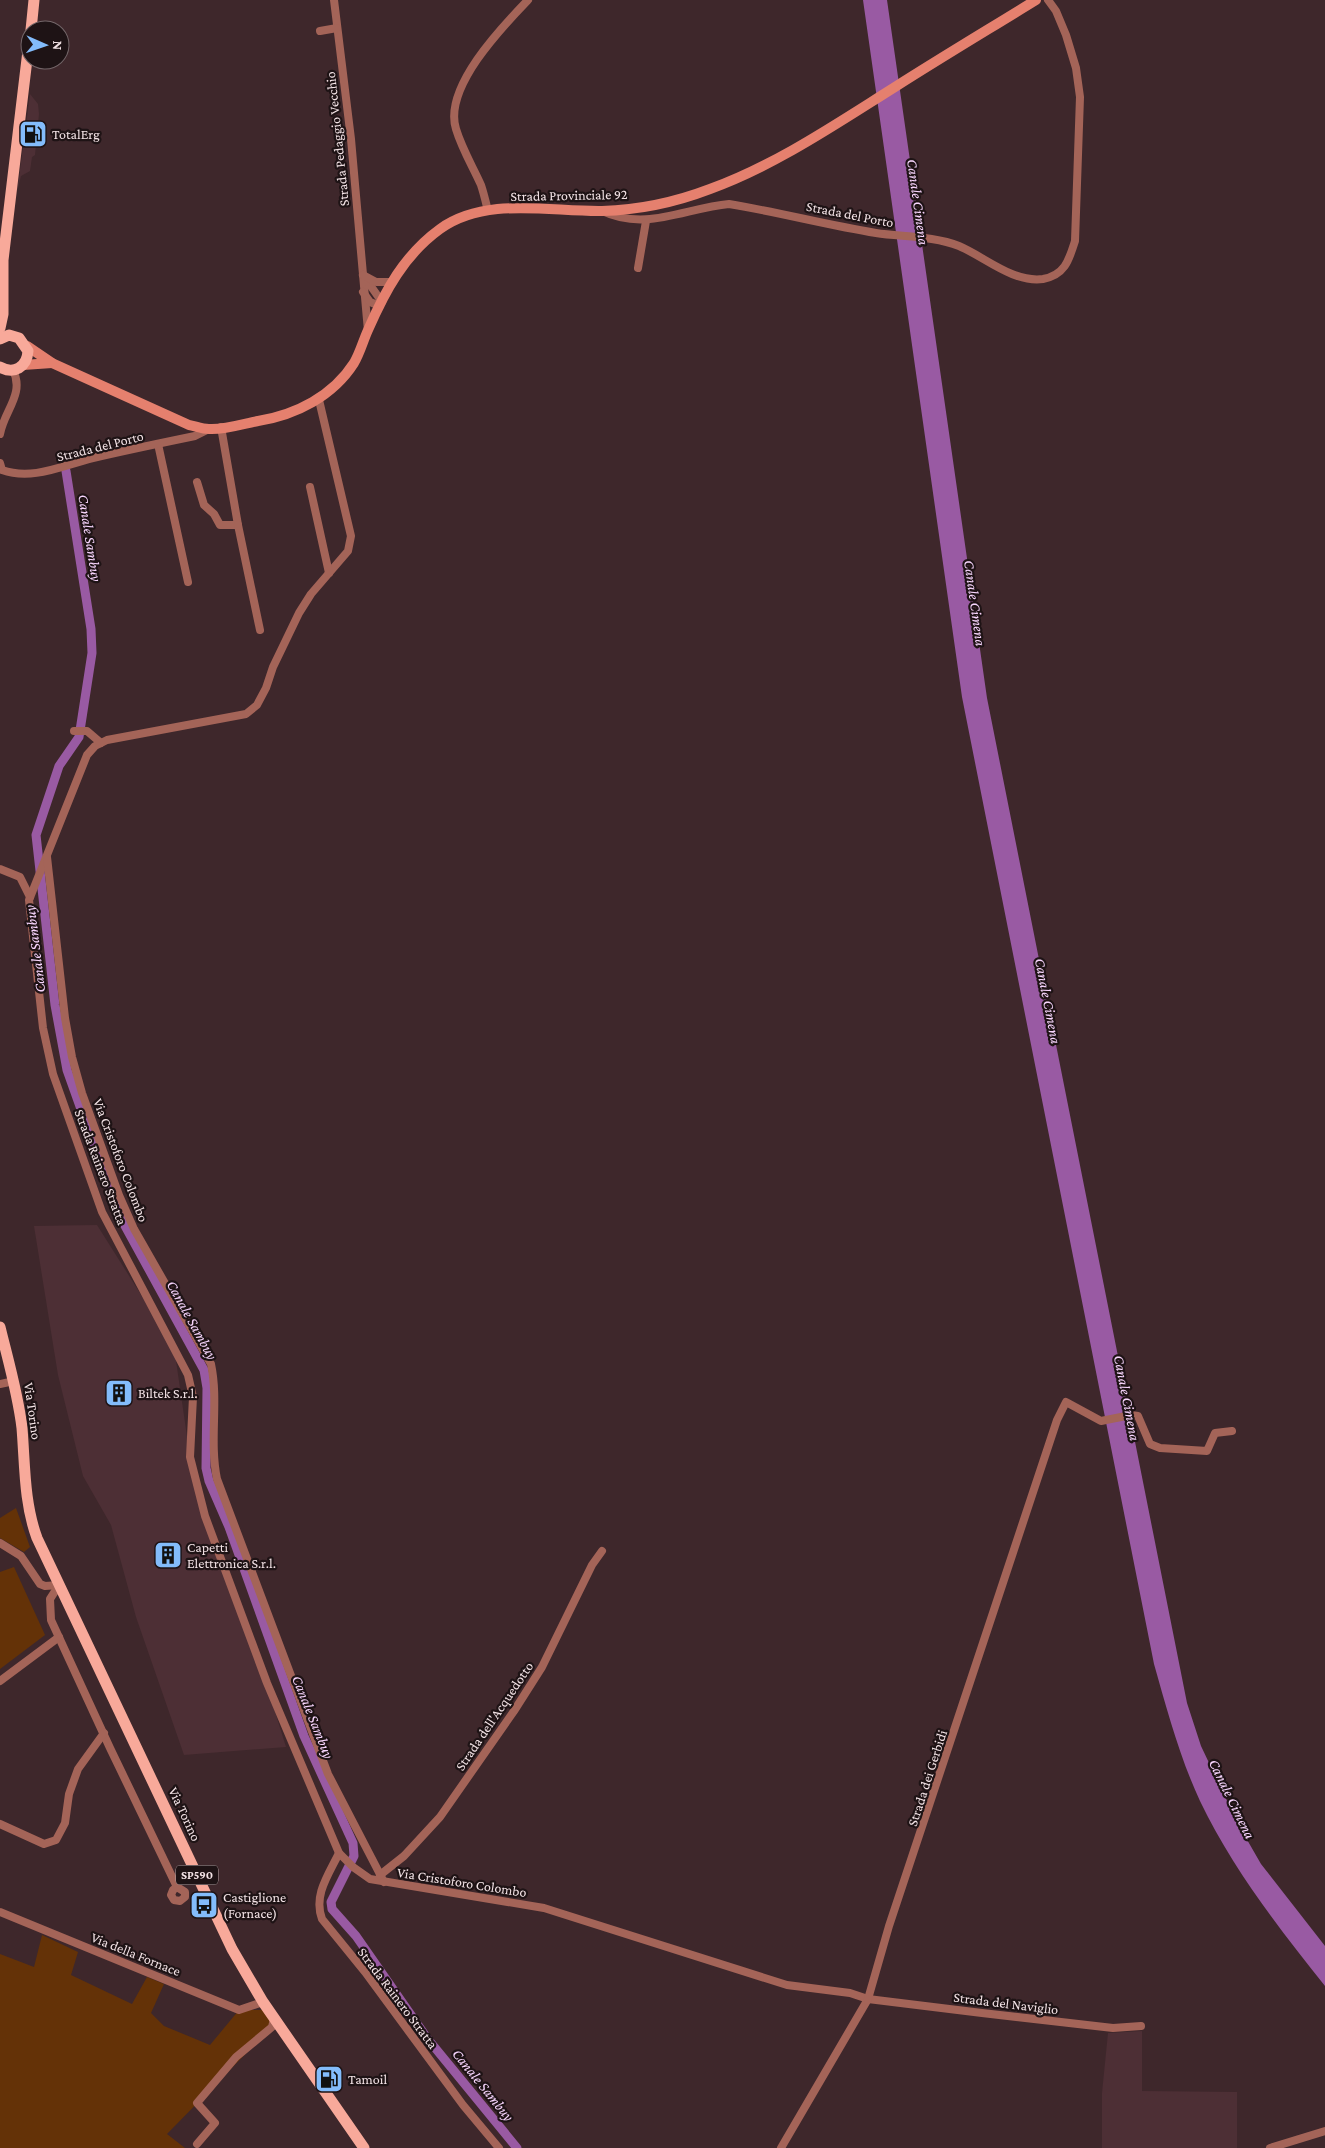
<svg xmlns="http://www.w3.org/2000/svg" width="1325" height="2148" font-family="'Crimson Pro',serif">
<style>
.built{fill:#4d2f35}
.green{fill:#643207}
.water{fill:#995aa3}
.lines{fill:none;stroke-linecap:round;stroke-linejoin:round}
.canal{stroke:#995aa3;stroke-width:9}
.street{stroke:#a46458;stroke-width:8}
.secondary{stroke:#e5806e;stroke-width:10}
.primary{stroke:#f8a99a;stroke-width:11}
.labels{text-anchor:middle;stroke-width:4.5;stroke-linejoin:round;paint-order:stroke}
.shield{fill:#1e1315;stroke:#b3a5a7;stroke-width:1}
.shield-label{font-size:12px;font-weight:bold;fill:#f3e3e6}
.poi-label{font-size:14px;fill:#f3e3e6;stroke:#1e1315;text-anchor:start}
.street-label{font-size:14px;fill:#f3e3e6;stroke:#1e1315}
.water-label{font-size:15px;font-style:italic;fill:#f8d6fe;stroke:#1e1315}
</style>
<rect width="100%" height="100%" fill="#3e272b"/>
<g class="built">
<path d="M30,94L38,104L39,114L35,155L32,157L30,171L21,176L17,192Z"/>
<path d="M97,1225L174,1347L190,1457L231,1586L263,1673L286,1747L184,1755L136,1617L111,1525L83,1476L58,1375L34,1226Z"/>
<path d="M1142,2031V2091L1237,2092V2148H1102V2093L1108,2033Z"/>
</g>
<g class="green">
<path d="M16,1508L30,1547L24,1552L0,1538V1518Z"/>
<path d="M14,1567L45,1635L0,1669V1572Z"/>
<path d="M42,1935L78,1952L71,1975L132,2004L147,1977L164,1984L151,2013L164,2026L210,2045L239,2010H269L272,2027L167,2134L185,2148H0V1954L34,1967Z"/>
</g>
<path class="water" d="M863,0H887L987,698L1187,1703L1201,1746L1238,1824L1261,1864L1325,1946V1986C1279,1928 1232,1868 1200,1801C1180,1758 1167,1710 1154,1664L962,697Z"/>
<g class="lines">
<path class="canal" d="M66,471L91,629L92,653L79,737L59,766L36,835L55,1005L67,1070L118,1213L204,1370L207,1388L206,1468L209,1481L229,1527L304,1736L353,1843L354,1856L331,1902L332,1909L356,1936L427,2038L517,2148"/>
<g class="street">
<path d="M334,0L351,139L368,331"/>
<path d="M320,31L337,28"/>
<path d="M488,211C486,203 484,194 481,185C473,167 462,149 456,129C443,88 502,27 528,0"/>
<path d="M602,211C646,232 685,208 729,204C778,212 827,225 876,233C902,237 934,236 959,246C985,257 1013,283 1043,279C1065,275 1069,260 1075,241L1080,97L1076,68L1066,35L1056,11L1048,0"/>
<path d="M638,268L646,221"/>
<path d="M363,275L382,302"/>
<path d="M363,275L376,282H392"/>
<path d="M363,292L370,302L380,306"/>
<path d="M319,400L351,536L348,551L311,594L299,613L273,667L266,688L257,705L246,714L107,740L95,746L87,755L29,900L43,1028L53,1074L102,1212L188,1375L193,1397L190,1457L205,1516L267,1683L339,1853L353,1867L370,1879L544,1908L787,1985L850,1993L868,1999L982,2013L1113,2028L1141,2026"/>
<path d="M0,434C4,411 25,394 13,370"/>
<path d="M158,444L188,582"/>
<path d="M0,463L2,470C33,481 63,465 93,458C127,450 161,443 195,436L209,429"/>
<path d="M197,482L204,505L214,514L220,525H238L221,427"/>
<path d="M310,487L329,573"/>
<path d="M238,525L260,630"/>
<path d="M74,731H87L101,743"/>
<path d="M47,857L65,1018L72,1057L82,1093L119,1195L134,1229L211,1364C219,1402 209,1440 217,1479L328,1774L384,1882"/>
<path d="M0,869L20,877L30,897"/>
<path d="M0,1384L14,1381"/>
<path d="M0,1543L21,1556L40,1584L45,1586L59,1585"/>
<path d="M59,1585L50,1599L51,1620L110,1748L177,1887L185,1892V1897L180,1901L174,1900L171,1895L173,1890L177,1887"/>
<path d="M0,1681L59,1637"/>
<path d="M0,1824L44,1844L56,1840L65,1823L69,1794L78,1769L104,1733"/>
<path d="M339,1853C329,1874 313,1895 322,1919L365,1972L463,2105L499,2148"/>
<path d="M380,1875L404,1856L440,1817L514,1711L542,1667L592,1565L602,1551"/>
<path d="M0,1912L239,2010L263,2002"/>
<path d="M197,2144L215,2123L197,2103L236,2057L272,2027L274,2019"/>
<path d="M781,2148L868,1999L889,1926L1057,1420L1066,1402L1101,1421L1131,1415L1138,1416L1150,1444L1160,1448L1207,1451L1215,1433L1232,1431"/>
<path d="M1270,2148L1325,2131"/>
</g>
<g class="secondary">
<path d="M27,346L52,363L189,425C195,426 202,429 209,429C224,430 243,424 258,421C296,415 333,396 354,363C360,353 363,341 368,330C385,291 404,255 440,229C486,196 550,212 602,211C638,210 676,202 710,189C776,165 836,124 895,87C942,57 989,29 1036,0"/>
<path d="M23,365L52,363"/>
</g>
<g class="primary">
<path d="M31,30L34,0"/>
<path d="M0,328L3,314V260L30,34"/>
<path d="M0,339L9,335L19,338L28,351C27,367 14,375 0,367"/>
<path d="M0,1327C8,1360 18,1394 22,1428C25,1465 24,1503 37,1538L232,1949L263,2002L364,2148"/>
</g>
</g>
<defs>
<symbol id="fuel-square" viewBox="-11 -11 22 22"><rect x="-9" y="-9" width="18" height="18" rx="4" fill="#83bcfb" stroke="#1e1315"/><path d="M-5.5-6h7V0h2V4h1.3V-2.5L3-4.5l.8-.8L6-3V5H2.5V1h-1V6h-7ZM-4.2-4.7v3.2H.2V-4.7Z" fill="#111"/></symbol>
<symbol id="building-square" viewBox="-11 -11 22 22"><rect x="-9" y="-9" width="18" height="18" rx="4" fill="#83bcfb" stroke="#1e1315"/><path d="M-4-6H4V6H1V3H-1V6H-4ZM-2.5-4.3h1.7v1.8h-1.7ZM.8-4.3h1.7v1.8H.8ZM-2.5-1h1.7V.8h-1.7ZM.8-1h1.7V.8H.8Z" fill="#111"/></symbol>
<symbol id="bus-square" viewBox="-11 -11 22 22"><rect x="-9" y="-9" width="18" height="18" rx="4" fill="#83bcfb" stroke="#1e1315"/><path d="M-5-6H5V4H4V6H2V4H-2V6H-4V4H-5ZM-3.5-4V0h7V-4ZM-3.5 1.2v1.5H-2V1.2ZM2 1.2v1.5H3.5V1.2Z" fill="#111"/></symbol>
</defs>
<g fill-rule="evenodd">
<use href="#fuel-square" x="17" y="118" width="32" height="32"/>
<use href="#building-square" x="103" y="1377" width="32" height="32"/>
<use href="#building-square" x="152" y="1539" width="32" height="32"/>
<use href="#bus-square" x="188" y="1889" width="32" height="32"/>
<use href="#fuel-square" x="313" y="2063" width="32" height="32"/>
</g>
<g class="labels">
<rect class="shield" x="176" y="1865.5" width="42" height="19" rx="4"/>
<g class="shield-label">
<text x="197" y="1879">SP590</text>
</g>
<g class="poi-label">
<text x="52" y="139">TotalErg</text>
<text x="138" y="1398">Biltek S.r.l.</text>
<text x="187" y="1552">Capetti<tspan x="187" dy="16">Elettronica S.r.l.</tspan></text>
<text x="223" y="1902">Castiglione<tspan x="223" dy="16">(Fornace)</tspan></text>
<text x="348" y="2084">Tamoil</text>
</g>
<g class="street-label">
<text transform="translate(337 139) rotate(-96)" y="5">Strada Pedaggio Vecchio</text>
<text transform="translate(569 195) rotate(-1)" y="5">Strada Provinciale 92</text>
<text transform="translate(850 214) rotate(11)" y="5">Strada del Porto</text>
<text transform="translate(100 446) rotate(-14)" y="5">Strada del Porto</text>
<text transform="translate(121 1160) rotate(69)" y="5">Via Cristoforo Colombo</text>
<text transform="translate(101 1167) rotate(69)" y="5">Strada Rainero Stratta</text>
<text transform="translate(33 1411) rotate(82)" y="5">Via Torino</text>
<text transform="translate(494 1716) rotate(-56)" y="5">Strada dell'Acquedotto</text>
<text transform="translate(927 1778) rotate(-72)" y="5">Strada dei Gerbidi</text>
<text transform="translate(185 1814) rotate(65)" y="5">Via Torino</text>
<text transform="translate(462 1882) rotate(9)" y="5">Via Cristoforo Colombo</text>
<text transform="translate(136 1954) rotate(22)" y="5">Via della Fornace</text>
<text transform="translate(398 1998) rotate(53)" y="5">Strada Rainero Stratta</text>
<text transform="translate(1006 2003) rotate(7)" y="5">Strada del Naviglio</text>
</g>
<g class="water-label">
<text transform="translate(918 202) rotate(82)" y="5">Canale Cimena</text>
<text transform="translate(90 538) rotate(81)" y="5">Canale Sambuy</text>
<text transform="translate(975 603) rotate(82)" y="5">Canale Cimena</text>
<text transform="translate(35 949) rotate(-97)" y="5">Canale Sambuy</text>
<text transform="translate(1048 1001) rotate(79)" y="5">Canale Cimena</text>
<text transform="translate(192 1320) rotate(61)" y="5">Canale Sambuy</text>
<text transform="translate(1127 1398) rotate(79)" y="5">Canale Cimena</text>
<text transform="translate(313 1717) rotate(68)" y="5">Canale Sambuy</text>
<text transform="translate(1232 1799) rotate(64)" y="5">Canale Cimena</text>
<text transform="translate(483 2085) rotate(51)" y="5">Canale Sambuy</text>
</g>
</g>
<g transform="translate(45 45) rotate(92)"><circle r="24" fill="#1e1315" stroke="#736669"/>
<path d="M0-4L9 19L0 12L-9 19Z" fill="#83bcfb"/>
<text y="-8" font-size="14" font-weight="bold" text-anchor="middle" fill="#f3e3e6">N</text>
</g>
</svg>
